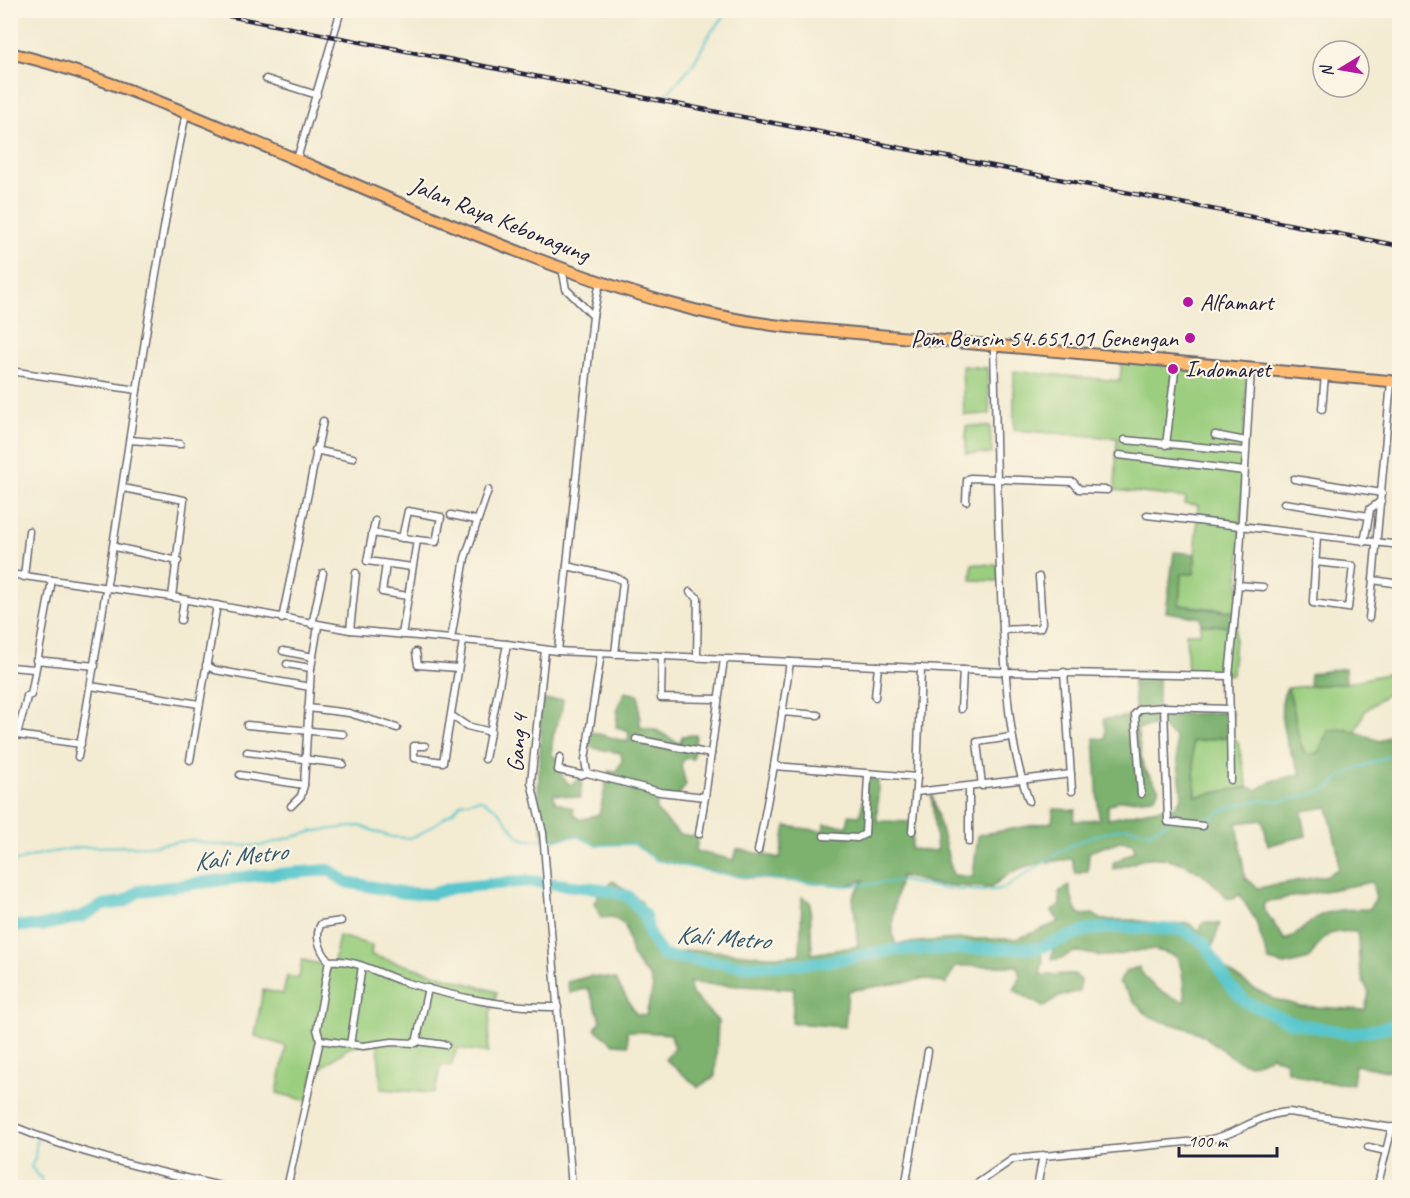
<svg xmlns="http://www.w3.org/2000/svg" width="1410" height="1198" font-family="Caveat,sans-serif">
<style>
.green{fill:#9bce7f;stroke:#5e785d;stroke-width:1.5}
.forest{fill:#7cb16e;stroke:#4f6a54;stroke-width:1.5;fill-rule:evenodd}
.lines{fill:none;stroke-linecap:round;stroke-linejoin:round}
.stream{stroke:#59c6cc;stroke-width:2}
.river{stroke:#59c6cc;stroke-width:12}
.minor-casing{stroke:#6b6870;stroke-width:9}
.trunk-casing{stroke:#6b6870;stroke-width:14}
.minor{stroke:#fff;stroke-width:6}
.trunk{stroke:#ffbb71;stroke-width:10}
.rail-casing{stroke:#22223b;stroke-width:4.5}
.rail{stroke:#fcf5e5;stroke-width:2;stroke-dasharray:7;stroke-linecap:butt}
.poi-dot{fill:#b5179e;stroke:#fcf5e5;stroke-width:2}
.labels{text-anchor:middle;stroke-width:4.5;stroke-linejoin:round;paint-order:stroke}
.street-label{font-size:24px;fill:#22223b;stroke:#fcf5e5}
.poi-label{font-size:24px;fill:#22223b;stroke:#fcf5e5;text-anchor:start}
.water-label{font-size:26px;font-style:italic;fill:#355b6e;stroke:#fcf5e5}
</style>
<rect width="100%" height="100%" fill="#fcf5e5"/>
<filter id="ink" filterUnits="userSpaceOnUse"><feTurbulence type="fractalNoise" baseFrequency=".0167" numOctaves="2"/><feDisplacementMap in="SourceGraphic" scale="12" xChannelSelector="R" yChannelSelector="G"/><feConvolveMatrix kernelMatrix="1 2 1 2 8 2 1 2 1" color-interpolation-filters="sRGB"/></filter>
<filter id="wash" filterUnits="userSpaceOnUse"><feTurbulence type="fractalNoise" baseFrequency=".008" numOctaves="4" result="noise"/><feDisplacementMap in="SourceGraphic" scale="24" xChannelSelector="R" yChannelSelector="G"/><feGaussianBlur stdDeviation="1.35" result="paint"/><feColorMatrix in="noise" values="0 0 0 0 0 0 0 0 0 0 0 0 0 0 0 0 0 1.4 0 .05"/><feComposite in="paint" operator="in"/></filter>
<g filter="url(#wash)">
<rect width="100%" height="100%" fill="#f3ebd2"/>
<g class="green">
<path d="M1122,356L1251,367L1246,392L1238,611L1179,605L1181,573L1194,574L1198,505L1185,504L1186,498L1115,490L1117,438L1014,430V371L1120,381Z"/>
<path d="M962,366L987,368L990,414L964,415Z"/>
<path d="M966,426H990L992,454L966,453Z"/>
<path d="M972,564L998,565L999,581L971,580Z"/>
<path d="M1201,624L1236,627L1232,675L1206,672L1188,674L1186,633H1200Z"/>
<path d="M1391,673L1393,689L1365,711L1355,733L1346,728L1324,738C1321,749 1318,756 1306,755C1293,734 1298,710 1287,688L1346,683Z"/>
<path d="M1231,736L1238,742L1248,787L1196,796L1192,742Z"/>
<path d="M339,936L372,945L371,955L497,992L490,1014L488,1053L457,1048L451,1066L441,1065L435,1093L381,1089L378,1044L350,1047L314,1073L308,1101L277,1093L286,1046L255,1036L263,990L283,994L287,976L299,978L302,960L333,967Z"/>
</g>
<g class="forest">
<path d="M1174,552L1195,554L1194,574H1181L1179,605L1237,613L1236,627L1201,624V618L1166,612Z"/>
<path d="M1345,668L1346,683L1309,686L1310,674Z"/>
<path d="M1132,672H1158V715L1232,712L1231,736L1192,742L1196,796L1248,787L1257,790L1272,781L1301,774C1289,752 1273,712 1287,688C1298,710 1293,734 1306,755L1318,753L1328,731C1347,725 1362,735 1380,741L1399,730V1073L1355,1065L1353,1084L1321,1082L1287,1071L1286,1062L1271,1055C1244,1078 1226,1050 1204,1036C1186,1024 1158,1025 1143,1011C1134,1003 1127,992 1119,982L1126,971L1139,967C1147,986 1167,996 1185,1002L1182,971L1177,957C1139,940 1132,958 1100,956C1092,955 1084,952 1076,952C1065,953 1065,961 1051,959L1054,944L1039,948L1043,961L1040,974C1051,977 1062,973 1074,974L1081,980L1079,991L1059,997L1043,1007L1014,990L1020,978L1018,966H956L946,984L925,979L848,991L845,1027L792,1023L794,989L689,983L692,994L718,1021L715,1077L698,1087L665,1059L674,1049L671,1034L627,1031L628,1045L614,1044L595,1029L601,1021L588,988L570,993L567,982L590,976L615,979L636,1014L646,1015L653,987L650,977L641,969L632,955L625,925L612,917L601,918L594,902L602,889L613,881L641,901L648,916L650,936L663,956C707,940 755,963 800,954L802,897L810,902L812,954L858,946L853,897L864,880L846,886L742,877L656,860L634,844L596,845L577,836L544,840L538,796L541,735L538,701L563,699C562,722 550,730 552,755L560,761L562,777L570,785L583,776L580,798L554,794L555,802L573,808V814C583,825 587,815 599,815L609,771L616,772L622,761L621,753L588,747L591,732L628,742L629,731L616,727L618,706L625,692L639,695L640,727L656,730L680,744L682,736L696,735L693,759L685,758L681,765L686,785L677,797L658,799L656,810L679,834L698,837L696,851L734,860L737,849L780,858L786,826L823,831L824,824L847,826L849,815L860,816L868,775L878,781L877,821L914,822L911,849L937,851L931,791L953,875L973,877L978,835L1052,822L1054,809L1076,810L1073,821L1099,819L1094,738L1106,739L1104,719L1136,716ZM1158,725L1175,737L1182,797L1174,808C1151,807 1131,816 1108,819V806L1117,801L1154,798L1159,789L1143,767L1137,729ZM1328,807L1338,853V869L1328,875L1258,888L1245,878L1237,823L1263,820L1268,845L1306,836L1302,811ZM1120,841L1133,843L1135,851L1113,863V869C1126,867 1137,860 1149,858C1180,856 1209,875 1227,898L1234,899L1239,894L1255,919L1269,961L1285,965L1309,959C1324,935 1327,929 1357,932C1361,959 1355,967 1369,993L1365,1010L1300,1006L1274,999L1253,988L1215,962L1211,950L1220,924L1204,922L1199,931L1188,923L1166,925L1133,920H1102L1093,914L1082,915L1075,909L1069,886L1059,892L1060,905L1052,911L1059,922L1017,939H957L895,944C889,923 895,897 901,876L938,885L991,888C1016,864 1039,863 1072,859L1076,874L1088,871L1089,852ZM1372,882L1376,898L1369,909C1351,910 1331,908 1316,918C1305,925 1299,935 1285,940L1263,908L1265,902Z"/>
</g>
<g class="lines">
<g class="stream">
<path d="M666,95L693,64L711,32L730,10"/>
<path d="M1172,821L1180,818L1205,821L1230,807L1261,800L1280,801L1310,795L1329,788L1338,779L1353,770L1400,752"/>
<path d="M10,863L41,854L82,847L148,846L191,840L217,845L260,846L315,831L360,826L391,837L409,838L419,835L454,811L461,803L480,799L497,809L519,837L526,840H552L577,836L596,845L634,844L656,860L723,874L846,886L902,881L947,889L988,891L1005,888L1069,846L1089,837L1126,827L1149,832L1167,823"/>
<path d="M37,1137L35,1158L31,1167L41,1178L42,1188"/>
</g>
<g class="river">
<path d="M10,926H42L83,916L103,905L124,902L139,891L252,876L329,870L346,882L405,893L431,894L452,888L528,881L602,889L628,896L645,916L650,936L663,956L746,966L784,965L825,962L892,950L1039,948L1088,930L1115,927L1182,930L1204,943L1229,985L1246,1002L1290,1022L1350,1034L1388,1027L1400,1019"/>
<path d="M1400,931L1395,944L1400,976"/>
</g>
</g>
</g>
<g filter="url(#ink)">
<g class="lines">
<defs>
<g id="minor">
<path d="M266,79L317,95"/>
<path d="M297,159L341,10"/>
<path d="M593,316L600,282"/>
<path d="M994,345C996,434 997,523 1002,613C1006,677 1007,740 1029,801"/>
<path d="M10,371L137,390"/>
<path d="M1322,409L1325,375"/>
<path d="M1215,435L1246,441"/>
<path d="M130,440L180,444"/>
<path d="M1125,440L1245,451"/>
<path d="M1166,445L1176,363"/>
<path d="M315,450L353,458"/>
<path d="M1119,455L1244,471"/>
<path d="M1294,479L1382,493"/>
<path d="M123,488L184,500L172,597"/>
<path d="M966,501L967,480L970,478L1073,482L1079,489L1107,490"/>
<path d="M1284,503L1369,516L1364,542"/>
<path d="M451,515L476,520"/>
<path d="M1147,515L1400,545"/>
<path d="M1369,516L1370,509L1381,501"/>
<path d="M375,521L367,561L412,567"/>
<path d="M372,533L417,540"/>
<path d="M402,538L408,511L441,517L436,542L417,540L402,635"/>
<path d="M115,547L178,561"/>
<path d="M1315,562L1353,566L1348,608L1313,603V600L1317,536"/>
<path d="M386,564L382,592L408,596"/>
<path d="M567,566L615,577L623,581L615,654"/>
<path d="M10,574L172,597L350,630L507,644L556,651L1005,672L1229,676"/>
<path d="M24,577L29,531"/>
<path d="M1373,580L1391,382"/>
<path d="M1238,585L1263,587"/>
<path d="M690,592L698,598L697,658"/>
<path d="M1369,618L1373,580L1400,584"/>
<path d="M282,619L323,421"/>
<path d="M181,620L184,600"/>
<path d="M312,625L323,573"/>
<path d="M350,630L356,573"/>
<path d="M1003,630L1040,628L1042,623L1039,577"/>
<path d="M451,639L465,558L488,490"/>
<path d="M545,650L531,782L543,833L572,1188"/>
<path d="M283,651L313,657"/>
<path d="M558,651L593,316L566,289L562,268"/>
<path d="M416,652L418,665L458,668"/>
<path d="M601,653L585,760L587,773L660,792L705,797L724,659"/>
<path d="M662,656L661,698L718,699"/>
<path d="M36,660L95,666"/>
<path d="M287,664L311,668"/>
<path d="M206,665L215,670L310,687"/>
<path d="M10,667L34,669"/>
<path d="M1064,672L1072,791"/>
<path d="M91,686L199,704"/>
<path d="M875,697L878,666"/>
<path d="M308,708L349,713L397,728"/>
<path d="M961,709L963,670"/>
<path d="M782,712L818,715"/>
<path d="M452,716L467,726L491,732"/>
<path d="M247,725L343,734"/>
<path d="M10,734L81,744"/>
<path d="M17,735C20,721 25,709 27,696L31,695L52,580"/>
<path d="M636,739L711,754"/>
<path d="M425,746H414V758L443,762L463,641"/>
<path d="M247,752L343,764"/>
<path d="M78,757C117,543 142,326 186,113"/>
<path d="M560,757L558,770L581,775L587,773"/>
<path d="M485,759L507,644"/>
<path d="M190,760L217,605"/>
<path d="M774,766L917,777"/>
<path d="M240,775L304,785"/>
<path d="M1231,780L1229,676L1238,585L1251,368"/>
<path d="M982,786L977,742L1011,737"/>
<path d="M916,792L1071,774"/>
<path d="M1141,794L1135,714L1140,709L1164,707"/>
<path d="M291,806L301,796L304,785L311,668L318,626"/>
<path d="M1203,826L1168,822L1164,707L1230,709"/>
<path d="M912,831L917,777L921,668"/>
<path d="M699,834L705,797"/>
<path d="M824,836L857,838L865,834L868,775"/>
<path d="M969,842V788"/>
<path d="M758,851L774,766L790,662"/>
<path d="M329,961C320,951 314,935 321,924L341,921"/>
<path d="M320,1040L363,1046L392,1042L416,1043L428,988"/>
<path d="M417,1041L446,1045"/>
<path d="M350,1045L362,966"/>
<path d="M10,1125C81,1155 156,1171 230,1188"/>
<path d="M1368,1147L1386,1151"/>
<path d="M287,1188L320,1040L317,1029L329,961C355,958 383,976 408,983C458,998 506,1008 558,1007"/>
<path d="M905,1188L928,1051"/>
<path d="M971,1188L1013,1159L1207,1140C1238,1135 1257,1114 1289,1112L1400,1129"/>
<path d="M1037,1188L1043,1155"/>
<path d="M1377,1188L1392,1127"/>
</g>
<path id="trunk" d="M10,53C90,72 166,104 241,136C343,179 444,224 548,263C626,292 705,318 789,327L1400,382"/>
</defs>
<use href="#minor" class="minor-casing"/>
<use href="#trunk" class="trunk-casing"/>
<use href="#minor" class="minor"/>
<use href="#trunk" class="trunk"/>
<defs>
<path id="rail" d="M198,10L1400,246"/>
</defs>
<use href="#rail" class="rail-casing"/>
<use href="#rail" class="rail"/>
</g>
</g>
<g class="poi-dot">
<circle cx="1188" cy="302" r="6"/>
<circle cx="1190" cy="338" r="6"/>
<circle cx="1173" cy="369" r="6"/>
</g>
<g class="labels">
<g class="street-label">
<text transform="translate(500 219) rotate(22)" y="8">Jalan Raya Kebonagung</text>
<text transform="translate(517 743) rotate(-85)" y="8">Gang 4</text>
</g>
<g class="poi-label">
<text x="1200" y="310">Alfamart</text>
<text x="1178" y="346" text-anchor="end">Pom Bensin 54.651.01 Genengan</text>
<text x="1185" y="377">Indomaret</text>
</g>
<g class="water-label">
<text transform="translate(240 856) rotate(-7)" y="9">Kali Metro</text>
<text transform="translate(723 937) rotate(4)" y="9">Kali Metro</text>
</g>
</g>
<rect width="1410" height="1198" fill="none" stroke="#fcf5e5" stroke-width="36"/>
<g transform="translate(1341 69) rotate(259)"><circle r="28" fill="#fcf5e5" stroke="#a5a1a1" stroke-width="1.5"/>
<path d="M0-4.5L10 22L0 15L-10 22Z" fill="#b5179e"/>
<text y="-9" font-size="16" font-weight="bold" text-anchor="middle" fill="#22223b">N</text>
</g>
<path d="M1179 1147v9h98v-9" fill="none" stroke="#22223b" stroke-width="3"/>
<text x="1188" y="1147" font-size="18" fill="#22223b" stroke="#fcf5e5" stroke-width="4.5" paint-order="stroke">100 m</text>
</svg>
